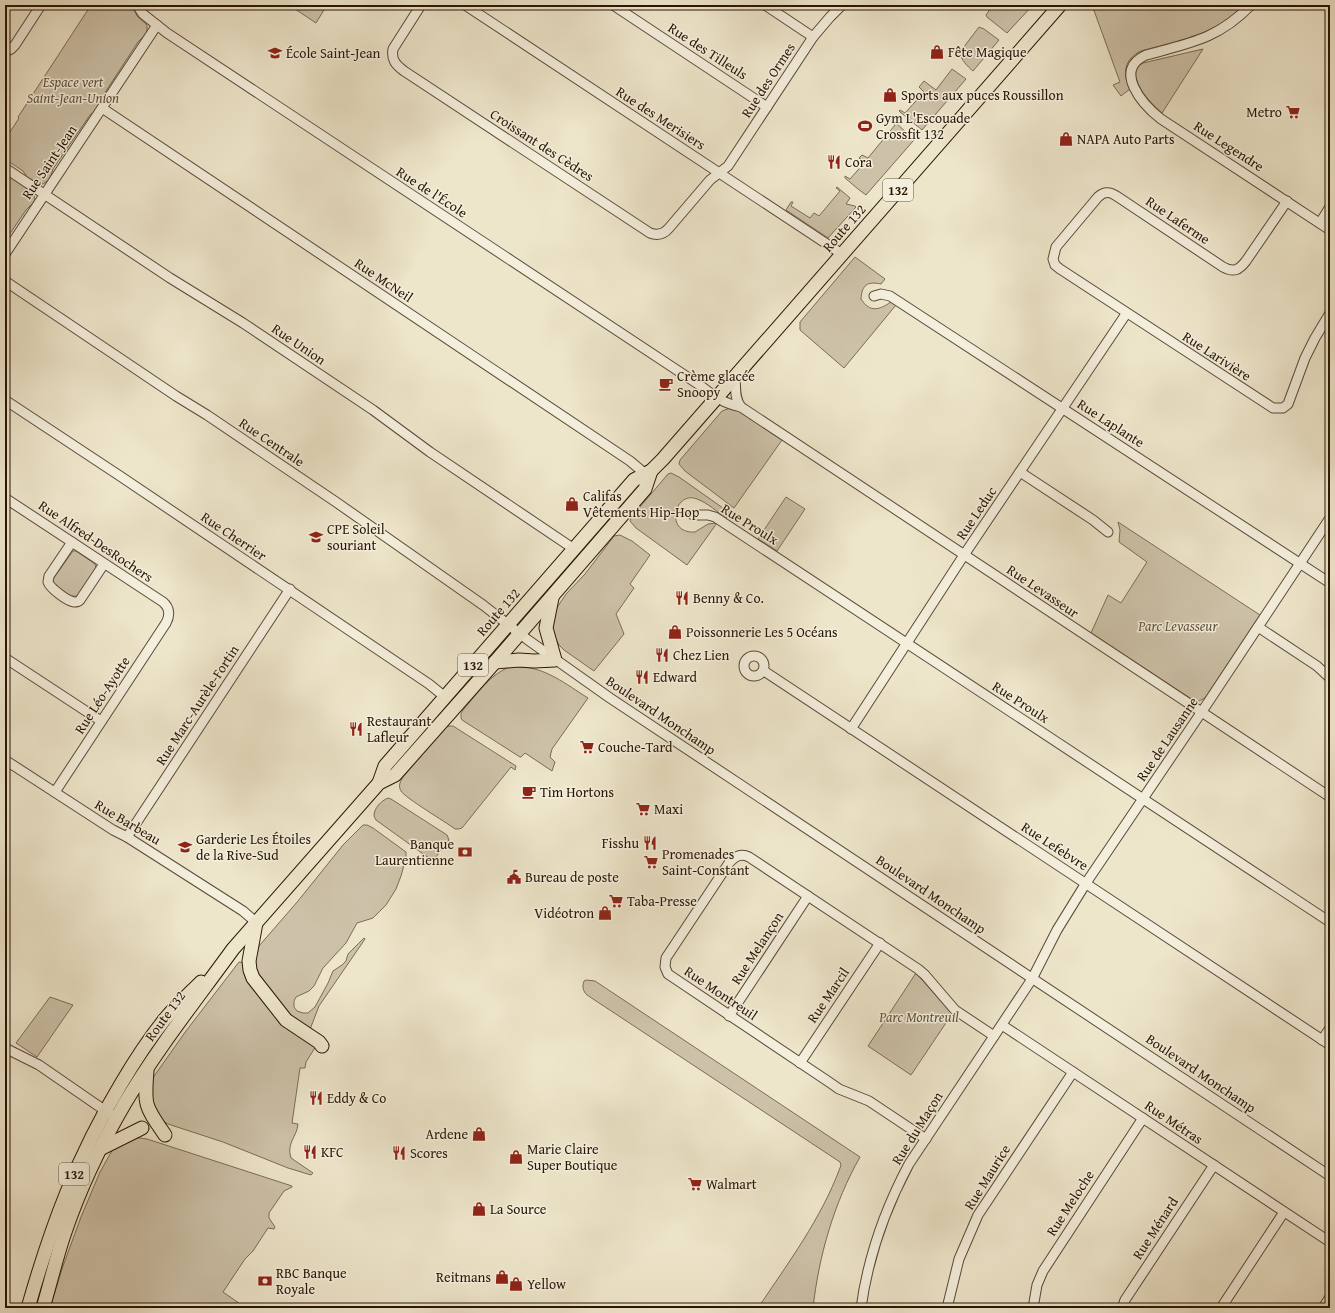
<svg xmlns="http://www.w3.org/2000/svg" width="1335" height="1313" font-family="'Gentium Book Plus',serif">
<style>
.green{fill:#cdc2a9;stroke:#7b6c56}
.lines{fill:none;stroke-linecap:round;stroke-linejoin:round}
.minor-casing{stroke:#5a4936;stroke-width:11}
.highway-casing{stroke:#291504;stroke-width:15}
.minor{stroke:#f4efdd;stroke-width:9}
.highway{stroke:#eee6cb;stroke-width:13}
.labels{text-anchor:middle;stroke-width:3;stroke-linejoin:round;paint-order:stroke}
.shield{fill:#f4efdd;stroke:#665645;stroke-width:1}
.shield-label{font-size:13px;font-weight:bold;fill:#291504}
.street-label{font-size:14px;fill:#291504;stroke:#f4efdd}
.poi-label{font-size:14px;fill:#291504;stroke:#f4efdd;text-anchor:start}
.park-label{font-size:14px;font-style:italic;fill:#62523e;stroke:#f4efdd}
</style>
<rect width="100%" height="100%" fill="#eee6cb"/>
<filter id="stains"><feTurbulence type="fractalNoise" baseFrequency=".005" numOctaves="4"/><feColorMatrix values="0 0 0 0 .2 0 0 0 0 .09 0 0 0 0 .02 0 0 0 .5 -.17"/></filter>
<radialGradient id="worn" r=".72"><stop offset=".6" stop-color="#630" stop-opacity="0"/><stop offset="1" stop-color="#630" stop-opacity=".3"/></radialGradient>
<g class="green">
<path d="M91,5H132L137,16L147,25V33L138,42L104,94C101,102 98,109 90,115L53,169L50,179L43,184H39L27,177L23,171L5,159V140L19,118L18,117Z"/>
<path d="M289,5H327L316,23Z"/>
<path d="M993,5H1033L1007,33L987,17L986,15Z"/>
<path d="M1092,5H1244C1216,35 1178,41 1141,51C1124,59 1122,74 1130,89L1121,96L1113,85L1120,82Z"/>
<path d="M979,27L984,29L999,40L973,71C967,66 961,60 960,52Z"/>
<path d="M1203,49L1162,113C1152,105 1122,74 1143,63Z"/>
<path d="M952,69L966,79L922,130L899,111L900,110L905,113L924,92L919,87L924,81L936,90Z"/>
<path d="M892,119L914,140L866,195L858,189L845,178V176L850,179L865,162L859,158L862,155L868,158L895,125L891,121Z"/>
<path d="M5,172L32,190L35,199L34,202L26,210L5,241Z"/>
<path d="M837,187L850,198L846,204L855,206L856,207L828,238L786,210L791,202H793L791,206L810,218L814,213L819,216L840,191L836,188Z"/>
<path d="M855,257L885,279L881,284C867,281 862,285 861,299C870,313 879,310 891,302L896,305L844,368L800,330V322Z"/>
<path d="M730,408H734L782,440L734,508L685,471L679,464L680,460L722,411Z"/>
<path d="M671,473L679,477L730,513L726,518C717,512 708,503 697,499C674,490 664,534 695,532L708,524L717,523L687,565L636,528L630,521L631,518L634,514L668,474Z"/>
<path d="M786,497L805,509L777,551L758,539Z"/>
<path d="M1118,522L1260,615L1205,698L1199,701L1193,700L1091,633L1108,595L1121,603L1147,562L1119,542L1120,530Z"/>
<path d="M620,535L632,541L650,555L630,584L634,588L616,614L624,634L594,671L564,650L559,645L551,630L552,615L566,594L585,574L608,544L614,536Z"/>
<path d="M73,551H76L95,564L96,568L78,596C70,598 59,589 53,583V579Z"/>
<path d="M518,665V667C544,666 567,685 588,698L552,749L550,757L555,762L552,771L525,753L521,757H520L462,720C460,716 461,713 463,710C478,693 494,668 518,665Z"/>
<path d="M450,726H453L516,766L515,770L511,767L462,828L459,829H455C446,822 405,798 401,791C398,786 400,782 403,777L446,727Z"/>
<path d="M388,798L391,799L447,835L449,840L435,858L432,859L426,856L376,820L374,816C374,808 381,801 388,798Z"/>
<path d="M363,825H367L373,828L406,852V858L401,876L396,889L386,905L373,918L357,923L346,943L323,968L314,986L309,991L296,997L294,1001V1007L297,1011L303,1013H308L315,1007L328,983L333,971L342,965L346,961L348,954L364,938L365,939L319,1006L309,1032L295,1022L257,978L254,955L259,946L298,901L343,845Z"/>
<path d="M239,962L245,963L316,1046L306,1062L305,1068H300L292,1123L298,1124C297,1137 286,1143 291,1158L313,1173L311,1175L288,1168L223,1142L168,1124L161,1120L152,1108V1079L186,1031Z"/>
<path d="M916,973L952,1014L911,1075L868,1046Z"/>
<path d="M586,980L595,981L860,1157C834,1203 819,1255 813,1308H758C788,1263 821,1219 840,1168L841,1165L840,1162L587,995C583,991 582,987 584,981Z"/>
<path d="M50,997L73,1005L37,1057L16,1043Z"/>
<path d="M133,1138H140L147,1139L292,1186V1187L284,1191L269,1213V1218L275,1227L274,1229L268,1228L253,1251L245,1259L223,1292L246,1308H50L63,1266L81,1217L100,1172L114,1147Z"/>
</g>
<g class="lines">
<defs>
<g id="minor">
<path d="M137,5L143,14L167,33L701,386C715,397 723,403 741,407"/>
<path d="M421,5L393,49C391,60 396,65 404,71L650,233C658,236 664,234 669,228L710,180L728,166L813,37L830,17L842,5"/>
<path d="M465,5L842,254"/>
<path d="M613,5L767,107"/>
<path d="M765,5L813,37"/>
<path d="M1251,5C1218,39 1190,43 1146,55C1112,70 1143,105 1161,119L1330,230"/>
<path d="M5,52L11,49L15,45L41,5"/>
<path d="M102,108L630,461L649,477"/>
<path d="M5,168L170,278L243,323L373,410L430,452L574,549"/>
<path d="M1287,201L1246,261C1239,270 1234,273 1223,267L1118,197C1111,192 1105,190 1098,197L1056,247L1053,259L1055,265L1060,269L1273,408H1283L1288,404L1305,358L1315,338L1330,313"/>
<path d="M1320,223L1330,207"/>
<path d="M5,254L157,25"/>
<path d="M5,281L176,396L207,415L336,502L483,605L528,640L610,698L1330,1176"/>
<path d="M874,296L881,294L890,296L1330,583"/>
<path d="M735,376C736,386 734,399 741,407L1330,797"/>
<path d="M5,400L120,476L429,684L445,697"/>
<path d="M1020,472L1093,520L1108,532"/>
<path d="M5,498L163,602C170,608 170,616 166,623L55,792"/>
<path d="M693,515H708L715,517L1330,922"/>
<path d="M72,542L49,576L48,582C50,588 67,601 74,602C77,602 78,602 80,600L104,564"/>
<path d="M1258,627L1317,666L1330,678"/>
<circle cx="754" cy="666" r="10"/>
<path d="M5,658L101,721"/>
<path d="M764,671L1330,1045"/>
<path d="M851,729L964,555L1126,314"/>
<path d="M5,760L113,830L127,837L243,911L257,923"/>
<path d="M127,837L290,589"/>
<path d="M729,1016L808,896"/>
<path d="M1002,1025L1330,1242"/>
<path d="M1322,1040L1330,1028"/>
<path d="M5,1048L39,1065L110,1114"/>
<path d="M800,1063L880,943"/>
<path d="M926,1139L869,1101L839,1089L829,1082L668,974L665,967L666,958L729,863C735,856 741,853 749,857L918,969L925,975L955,1010L994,1036"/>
<path d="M861,1308C868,1257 885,1209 909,1164L1032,979L1057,930L1086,883L1209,701L1330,518"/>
<path d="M947,1308L959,1259L978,1215L1073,1072"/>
<path d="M1033,1308L1037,1285L1043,1271L1143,1118"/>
<path d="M1122,1308L1125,1300L1214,1165"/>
<path d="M1221,1308L1284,1212"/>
<path d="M1323,1308L1330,1297"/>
</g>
<g id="highway">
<path d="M495,662L519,660L534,661L555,660L546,628L552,598"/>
<path d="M379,783L385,766L634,480L651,471L663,459L1060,5"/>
<path d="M256,923L249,961L250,970L253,978L286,1020L319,1042L322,1046"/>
<path d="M147,1071C144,1106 145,1106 165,1135"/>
<path d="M102,1148L142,1128"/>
<path d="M28,1308C51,1227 77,1157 121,1084C134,1062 149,1039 165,1019C176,1006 189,994 201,982"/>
<path d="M43,1308C50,1284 56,1259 64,1235C79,1190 101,1144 125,1103C157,1049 196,1000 233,949L379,783L395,775L495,662L645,489L651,471"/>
</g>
</defs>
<use href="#minor" class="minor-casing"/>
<use href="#highway" class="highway-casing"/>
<use href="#minor" class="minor"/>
<use href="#highway" class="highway"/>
</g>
<defs>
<symbol id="shop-bare" viewBox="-9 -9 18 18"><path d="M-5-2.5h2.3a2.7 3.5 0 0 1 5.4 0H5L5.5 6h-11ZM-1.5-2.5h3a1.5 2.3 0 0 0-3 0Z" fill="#8f2418" stroke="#f4efdd" stroke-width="2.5" paint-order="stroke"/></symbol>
<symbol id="school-bare" viewBox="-9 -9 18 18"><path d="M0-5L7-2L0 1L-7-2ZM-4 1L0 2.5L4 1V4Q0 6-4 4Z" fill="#8f2418" stroke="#f4efdd" stroke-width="2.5" paint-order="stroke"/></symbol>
<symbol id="supermarket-bare" viewBox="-9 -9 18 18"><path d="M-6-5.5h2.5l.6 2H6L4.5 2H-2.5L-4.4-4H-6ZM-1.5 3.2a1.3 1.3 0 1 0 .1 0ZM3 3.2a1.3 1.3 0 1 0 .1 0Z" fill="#8f2418" stroke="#f4efdd" stroke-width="2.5" paint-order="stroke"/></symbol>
<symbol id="stadium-bare" viewBox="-9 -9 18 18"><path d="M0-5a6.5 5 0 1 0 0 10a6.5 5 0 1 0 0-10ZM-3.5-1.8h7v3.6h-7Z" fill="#8f2418" stroke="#f4efdd" stroke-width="2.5" paint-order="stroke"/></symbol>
<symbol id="restaurant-bare" viewBox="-9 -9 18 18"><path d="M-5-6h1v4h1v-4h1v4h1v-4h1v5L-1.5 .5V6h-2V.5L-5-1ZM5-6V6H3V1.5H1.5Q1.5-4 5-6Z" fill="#8f2418" stroke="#f4efdd" stroke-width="2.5" paint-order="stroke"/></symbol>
<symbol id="cafe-bare" viewBox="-9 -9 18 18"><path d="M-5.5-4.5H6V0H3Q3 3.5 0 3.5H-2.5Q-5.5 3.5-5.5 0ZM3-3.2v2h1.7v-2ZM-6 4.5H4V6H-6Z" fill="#8f2418" stroke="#f4efdd" stroke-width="2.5" paint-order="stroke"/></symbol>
<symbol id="bank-bare" viewBox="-9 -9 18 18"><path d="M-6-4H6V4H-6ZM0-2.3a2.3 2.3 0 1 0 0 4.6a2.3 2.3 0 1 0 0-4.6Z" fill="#8f2418" stroke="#f4efdd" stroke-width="2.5" paint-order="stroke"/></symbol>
<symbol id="civic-bare" viewBox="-9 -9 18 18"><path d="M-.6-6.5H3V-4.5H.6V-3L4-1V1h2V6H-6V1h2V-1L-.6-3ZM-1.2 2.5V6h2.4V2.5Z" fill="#8f2418" stroke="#f4efdd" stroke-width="2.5" paint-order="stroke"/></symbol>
</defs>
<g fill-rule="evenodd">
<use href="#shop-bare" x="927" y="42" width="20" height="20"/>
<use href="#school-bare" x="265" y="43" width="20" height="20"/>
<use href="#shop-bare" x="880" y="85" width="20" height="20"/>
<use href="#supermarket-bare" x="1283" y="102" width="20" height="20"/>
<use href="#stadium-bare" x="855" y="116" width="20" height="20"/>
<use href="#shop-bare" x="1056" y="129" width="20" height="20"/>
<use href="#restaurant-bare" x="824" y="152" width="20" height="20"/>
<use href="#cafe-bare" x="656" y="374" width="20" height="20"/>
<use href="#shop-bare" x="562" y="494" width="20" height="20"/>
<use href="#school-bare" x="306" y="527" width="20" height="20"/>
<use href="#restaurant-bare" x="672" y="588" width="20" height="20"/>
<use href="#shop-bare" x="665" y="622" width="20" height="20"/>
<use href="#restaurant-bare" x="652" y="645" width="20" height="20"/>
<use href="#restaurant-bare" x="632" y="667" width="20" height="20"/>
<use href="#restaurant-bare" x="346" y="719" width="20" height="20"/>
<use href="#supermarket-bare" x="577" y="737" width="20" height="20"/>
<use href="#cafe-bare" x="519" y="782" width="20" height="20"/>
<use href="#supermarket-bare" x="633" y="799" width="20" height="20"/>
<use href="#restaurant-bare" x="640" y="833" width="20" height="20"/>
<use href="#school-bare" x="175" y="837" width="20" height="20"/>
<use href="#bank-bare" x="455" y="842" width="20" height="20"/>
<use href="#supermarket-bare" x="641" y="852" width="20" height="20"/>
<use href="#civic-bare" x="504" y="867" width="20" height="20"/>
<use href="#supermarket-bare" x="606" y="891" width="20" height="20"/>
<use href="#shop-bare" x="595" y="903" width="20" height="20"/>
<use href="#restaurant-bare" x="306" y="1088" width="20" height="20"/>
<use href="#shop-bare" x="469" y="1124" width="20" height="20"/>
<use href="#restaurant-bare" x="300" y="1142" width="20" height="20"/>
<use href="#restaurant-bare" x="389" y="1143" width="20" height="20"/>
<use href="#shop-bare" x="506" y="1147" width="20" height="20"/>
<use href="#supermarket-bare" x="685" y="1174" width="20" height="20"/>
<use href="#shop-bare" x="469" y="1199" width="20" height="20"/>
<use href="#shop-bare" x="492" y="1267" width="20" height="20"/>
<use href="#bank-bare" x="255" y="1271" width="20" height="20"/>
<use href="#shop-bare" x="506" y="1274" width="20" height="20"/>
</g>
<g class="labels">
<g class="shield">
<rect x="883" y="179" width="30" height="22" rx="3"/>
<rect x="458" y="654" width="30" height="22" rx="3"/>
<rect x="59" y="1163" width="30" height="22" rx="3"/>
</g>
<g class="shield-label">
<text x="898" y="195">132</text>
<text x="473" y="670">132</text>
<text x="74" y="1179">132</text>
</g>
<g class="street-label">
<text transform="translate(708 51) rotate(33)" y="5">Rue des Tilleuls</text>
<text transform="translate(768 80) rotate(-57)" y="5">Rue des Ormes</text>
<text transform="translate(661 118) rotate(33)" y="5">Rue des Merisiers</text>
<text transform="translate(542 145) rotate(33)" y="5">Croissant des Cèdres</text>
<text transform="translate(1229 146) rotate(33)" y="5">Rue Legendre</text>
<text transform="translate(49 162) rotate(-56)" y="5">Rue Saint-Jean</text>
<text transform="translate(432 192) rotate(33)" y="5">Rue de l'École</text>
<text transform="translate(1178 220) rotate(34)" y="5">Rue Laferme</text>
<text transform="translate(844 228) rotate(-49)" y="5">Route 132</text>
<text transform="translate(384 280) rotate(34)" y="5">Rue McNeil</text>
<text transform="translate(299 344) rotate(34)" y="5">Rue Union</text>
<text transform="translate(1217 356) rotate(33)" y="5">Rue Larivière</text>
<text transform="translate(1111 423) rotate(33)" y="5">Rue Laplante</text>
<text transform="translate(272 442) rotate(34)" y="5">Rue Centrale</text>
<text transform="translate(976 513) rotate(-56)" y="5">Rue Leduc</text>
<text transform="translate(750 524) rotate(32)" y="5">Rue Proulx</text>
<text transform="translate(234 536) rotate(34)" y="5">Rue Cherrier</text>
<text transform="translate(96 541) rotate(34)" y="5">Rue Alfred-DesRochers</text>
<text transform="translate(1043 591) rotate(34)" y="5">Rue Levasseur</text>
<text transform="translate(498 612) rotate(-49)" y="5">Route 132</text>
<text transform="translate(102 695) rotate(-57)" y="5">Rue Léo-Ayotte</text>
<text transform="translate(1021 702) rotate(33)" y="5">Rue Proulx</text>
<text transform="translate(197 705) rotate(-57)" y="5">Rue Marc-Aurèle-Fortin</text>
<text transform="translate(661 715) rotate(34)" y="5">Boulevard Monchamp</text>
<text transform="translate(1167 739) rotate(-56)" y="5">Rue de Lausanne</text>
<text transform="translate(128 822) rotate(31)" y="5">Rue Barbeau</text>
<text transform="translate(1055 846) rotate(33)" y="5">Rue Lefebvre</text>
<text transform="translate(931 894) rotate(34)" y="5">Boulevard Monchamp</text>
<text transform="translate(757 948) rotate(-57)" y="5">Rue Melançon</text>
<text transform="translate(721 993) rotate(34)" y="5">Rue Montreuil</text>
<text transform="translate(828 995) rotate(-56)" y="5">Rue Marcil</text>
<text transform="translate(165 1016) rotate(-54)" y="5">Route 132</text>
<text transform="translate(1201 1073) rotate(34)" y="5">Boulevard Monchamp</text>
<text transform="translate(1174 1122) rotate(34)" y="5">Rue Métras</text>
<text transform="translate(917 1128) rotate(-58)" y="5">Rue du Maçon</text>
<text transform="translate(987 1177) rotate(-58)" y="5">Rue Maurice</text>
<text transform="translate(1070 1203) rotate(-57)" y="5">Rue Meloche</text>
<text transform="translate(1155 1228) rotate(-57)" y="5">Rue Ménard</text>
</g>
<g class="poi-label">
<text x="948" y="57">Fête Magique</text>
<text x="286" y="58">École Saint-Jean</text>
<text x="901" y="100">Sports aux puces Roussillon</text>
<text x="1282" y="117" text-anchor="end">Metro</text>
<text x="876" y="123">Gym L'Escouade<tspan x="876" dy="16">Crossfit 132</tspan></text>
<text x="1077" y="144">NAPA Auto Parts</text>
<text x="845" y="167">Cora</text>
<text x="677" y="381">Crème glacée<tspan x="677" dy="16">Snoopy</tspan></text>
<text x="583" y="501">Califas<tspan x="583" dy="16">Vêtements Hip-Hop</tspan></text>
<text x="327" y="534">CPE Soleil<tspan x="327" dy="16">souriant</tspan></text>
<text x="693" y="603">Benny &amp; Co.</text>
<text x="686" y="637">Poissonnerie Les 5 Océans</text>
<text x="673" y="660">Chez Lien</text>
<text x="653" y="682">Edward</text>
<text x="367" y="726">Restaurant<tspan x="367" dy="16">Lafleur</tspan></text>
<text x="598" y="752">Couche-Tard</text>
<text x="540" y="797">Tim Hortons</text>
<text x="654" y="814">Maxi</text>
<text x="196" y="844">Garderie Les Étoiles<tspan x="196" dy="16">de la Rive-Sud</tspan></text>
<text x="639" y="848" text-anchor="end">Fisshu</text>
<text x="454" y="849" text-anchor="end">Banque<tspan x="454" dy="16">Laurentienne</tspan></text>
<text x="662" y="859">Promenades<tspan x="662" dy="16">Saint-Constant</tspan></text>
<text x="525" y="882">Bureau de poste</text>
<text x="627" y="906">Taba-Presse</text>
<text x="594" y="918" text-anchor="end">Vidéotron</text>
<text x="327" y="1103">Eddy &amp; Co</text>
<text x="468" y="1139" text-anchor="end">Ardene</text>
<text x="527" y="1154">Marie Claire<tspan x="527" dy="16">Super Boutique</tspan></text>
<text x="321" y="1157">KFC</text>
<text x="410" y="1158">Scores</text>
<text x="706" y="1189">Walmart</text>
<text x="490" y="1214">La Source</text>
<text x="276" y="1278">RBC Banque<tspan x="276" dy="16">Royale</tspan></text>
<text x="491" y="1282" text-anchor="end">Reitmans</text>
<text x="527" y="1289">Yellow</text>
</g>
<g class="park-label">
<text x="73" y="87">Espace vert<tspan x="73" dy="16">Saint-Jean-Union</tspan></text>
<text x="1178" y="631">Parc Levasseur</text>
<text x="919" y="1022">Parc Montreuil</text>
</g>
</g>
<rect width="1335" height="1313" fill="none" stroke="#eee6cb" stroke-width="20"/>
<rect x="6" y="6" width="1323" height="1301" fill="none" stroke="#291504" stroke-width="2"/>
<rect x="10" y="10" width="1315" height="1293" fill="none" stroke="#291504"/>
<rect width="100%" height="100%" filter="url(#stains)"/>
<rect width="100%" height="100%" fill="url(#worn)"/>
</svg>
